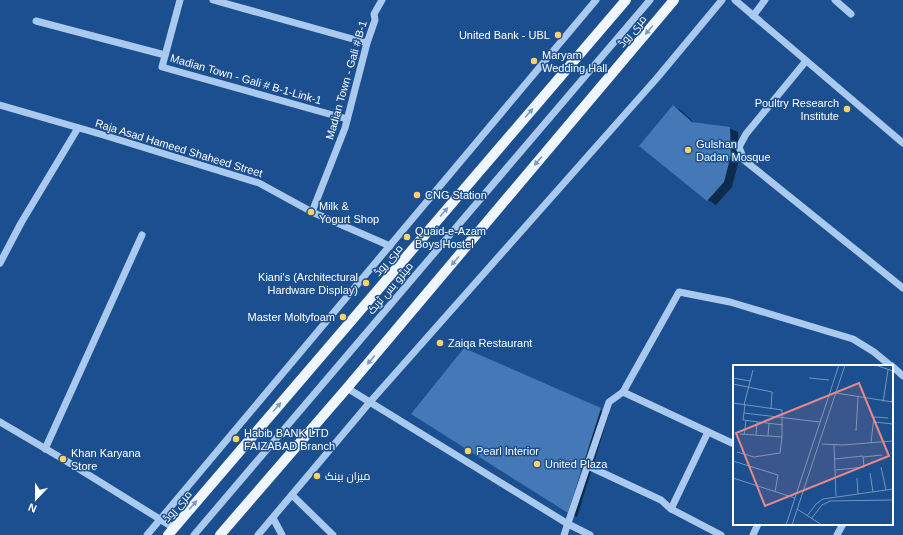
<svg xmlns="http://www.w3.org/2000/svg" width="903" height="535" font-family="Arial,Cairo,sans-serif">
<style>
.shadow{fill:#0007}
.building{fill:#4478b7}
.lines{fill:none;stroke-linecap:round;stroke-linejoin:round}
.minor{stroke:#a9c9ee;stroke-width:7}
.major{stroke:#f0f6ff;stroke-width:10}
.oneway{fill:#7b9ac1}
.poi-dot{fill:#ffd166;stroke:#1b4f8f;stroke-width:1.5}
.labels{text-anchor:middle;stroke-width:3;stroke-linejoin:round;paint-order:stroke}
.street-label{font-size:11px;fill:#fff;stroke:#1b4f8f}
.poi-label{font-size:11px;fill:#fff;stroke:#1b4f8f;text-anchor:start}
.inset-road{fill:none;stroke:#7695bc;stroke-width:1}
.view{fill:#e88989;fill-opacity:0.15;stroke:#e88989;stroke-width:2}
.inset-edge{fill:none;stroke:#fff;stroke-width:2}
</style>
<rect width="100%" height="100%" fill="#1b4f8f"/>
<g class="shadow">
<path d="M673,106L682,111L695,124L729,128L738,132L739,160L732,187L716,205L708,200Z"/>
<path d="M464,349L609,414L577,517L569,513Z"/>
</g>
<g class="building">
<path d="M673,105L692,122L730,127L731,155L724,182L707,201L639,146Z"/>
<path d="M464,348L601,408L568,513L411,414Z"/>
</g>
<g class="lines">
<g class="minor">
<path d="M180,0L162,67L347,119"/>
<path d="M213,0L367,43"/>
<path d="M735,0L903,143"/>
<path d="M835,0L851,14"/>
<path d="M753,16L765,0"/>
<path d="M36,21L165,55"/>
<path d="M806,61L746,134L739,147L744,160L903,288"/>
<path d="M0,105L100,134L259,183L312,212L390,246"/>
<path d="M312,212L345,128L367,43L375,20L374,14L382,0"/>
<path d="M0,263L21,223L78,128"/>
<path d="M892,366L903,376"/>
<path d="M347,388L568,524L590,535"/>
<path d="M623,392L679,292L730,302L853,339L874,352L891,366"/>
<path d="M0,422L63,459L174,528"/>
<path d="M45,449L142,235"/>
<path d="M588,466L661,500L671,509L721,535"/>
<path d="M292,495L333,535"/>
<path d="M671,509L708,432"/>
<path d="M273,518L282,535"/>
<path d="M147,535L596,0"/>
<path d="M194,535L650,0"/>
<path d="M258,535L370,402L657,78L722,0"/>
<path d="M564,535L609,402L623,392L734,444"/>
<path d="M753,535L758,524"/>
<path d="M837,535L843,524"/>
</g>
<g class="major">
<path d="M168,535L626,0"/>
<path d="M220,535L347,388L674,0"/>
</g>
</g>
<defs><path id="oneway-solid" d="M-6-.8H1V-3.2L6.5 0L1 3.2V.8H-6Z"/></defs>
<g class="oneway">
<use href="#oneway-solid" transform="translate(649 30) rotate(130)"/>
<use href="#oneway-solid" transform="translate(529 113) rotate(-49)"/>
<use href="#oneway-solid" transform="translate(538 161) rotate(130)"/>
<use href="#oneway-solid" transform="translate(444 212) rotate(-49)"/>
<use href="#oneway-solid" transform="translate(455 261) rotate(130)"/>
<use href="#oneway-solid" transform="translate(371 360) rotate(130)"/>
<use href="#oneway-solid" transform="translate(277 407) rotate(-49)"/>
<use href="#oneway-solid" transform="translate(193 505) rotate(-49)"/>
</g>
<g class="poi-dot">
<circle cx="558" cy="35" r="4"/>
<circle cx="534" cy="61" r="4"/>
<circle cx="847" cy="109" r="4"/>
<circle cx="688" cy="150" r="4"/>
<circle cx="417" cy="195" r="4"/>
<circle cx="311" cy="212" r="4"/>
<circle cx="407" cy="237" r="4"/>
<circle cx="366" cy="283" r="4"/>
<circle cx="343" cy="317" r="4"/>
<circle cx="440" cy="343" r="4"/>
<circle cx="236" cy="439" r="4"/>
<circle cx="468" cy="451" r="4"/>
<circle cx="63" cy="459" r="4"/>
<circle cx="537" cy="464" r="4"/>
<circle cx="317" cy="476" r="4"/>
</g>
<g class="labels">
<g class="street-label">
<text transform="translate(632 31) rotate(-50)" y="4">مری روڈ</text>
<text transform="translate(246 79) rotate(16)" y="4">Madian Town - Gali # B-1-Link-1</text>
<text transform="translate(346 80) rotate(-74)" y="4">Madian Town - Gali # B-1</text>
<text transform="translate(179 148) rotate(17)" y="4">Raja Asad Hameed Shaheed Street</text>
<text transform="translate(388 260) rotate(-49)" y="4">مری روڈ</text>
<text transform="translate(390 288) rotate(-50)" y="4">میٹرو بس ٹریک</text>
<text transform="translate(177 506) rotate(-49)" y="4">مری روڈ</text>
</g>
<g class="poi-label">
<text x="550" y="39" text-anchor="end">United Bank - UBL</text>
<text x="542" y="59">Maryam<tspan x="542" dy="13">Wedding Hall</tspan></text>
<text x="839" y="107" text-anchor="end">Poultry Research<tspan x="839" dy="13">Institute</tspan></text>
<text x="696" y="148">Gulshan<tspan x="696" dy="13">Dadan Mosque</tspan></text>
<text x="425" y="199">CNG Station</text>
<text x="319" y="210">Milk &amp;<tspan x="319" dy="13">Yogurt Shop</tspan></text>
<text x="415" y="235">Quaid-e-Azam<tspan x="415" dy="13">Boys Hostel</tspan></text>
<text x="358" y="281" text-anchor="end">Kiani's (Architectural<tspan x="358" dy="13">Hardware Display)</tspan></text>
<text x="335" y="321" text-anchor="end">Master Moltyfoam</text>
<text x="448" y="347">Zaiqa Restaurant</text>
<text x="244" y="437">Habib BANK LTD<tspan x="244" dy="13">FAIZABAD Branch</tspan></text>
<text x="476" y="455">Pearl Interior</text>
<text x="71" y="457">Khan Karyana<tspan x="71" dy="13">Store</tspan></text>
<text x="545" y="468">United Plaza</text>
<text x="325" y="480">میزان بینک</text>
</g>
</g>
<g transform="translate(733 365)">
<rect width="160" height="160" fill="#1b4f8f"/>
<path class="inset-road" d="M142,0L160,6M0,13L17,16M76,13L96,15M0,19L39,27L38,44M103,28L160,37M150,37L155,5M159,37L160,25M0,38L49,45V72L7,69M11,40L20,5M12,40L10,55L50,60M11,48L87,57M141,57L160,59M123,66L125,32M11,70L13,56M23,70L24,57M35,71L36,58M138,78L141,52L155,53M89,79L110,80L160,76M101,79L103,131M4,87L21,92L47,88L49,72M130,92L149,90M102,94L130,91L131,102L103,105M0,96L45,110L42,127M148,102L153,125M137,108L140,127M0,113L62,133M124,113L125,129M64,144L89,160M74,151L83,139L90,134L160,124M78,154L89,140L97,136L160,135M53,160L106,0M59,160L112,0"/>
<path class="view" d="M126,18L156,91L32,141L3,68Z"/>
<rect width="160" height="160" class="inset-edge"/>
</g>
<g transform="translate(36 499) rotate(202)" stroke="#1b4f8f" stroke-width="3" paint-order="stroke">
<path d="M0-3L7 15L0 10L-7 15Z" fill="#ffffff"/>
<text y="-6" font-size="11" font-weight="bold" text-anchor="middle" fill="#ffffff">N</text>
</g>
</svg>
